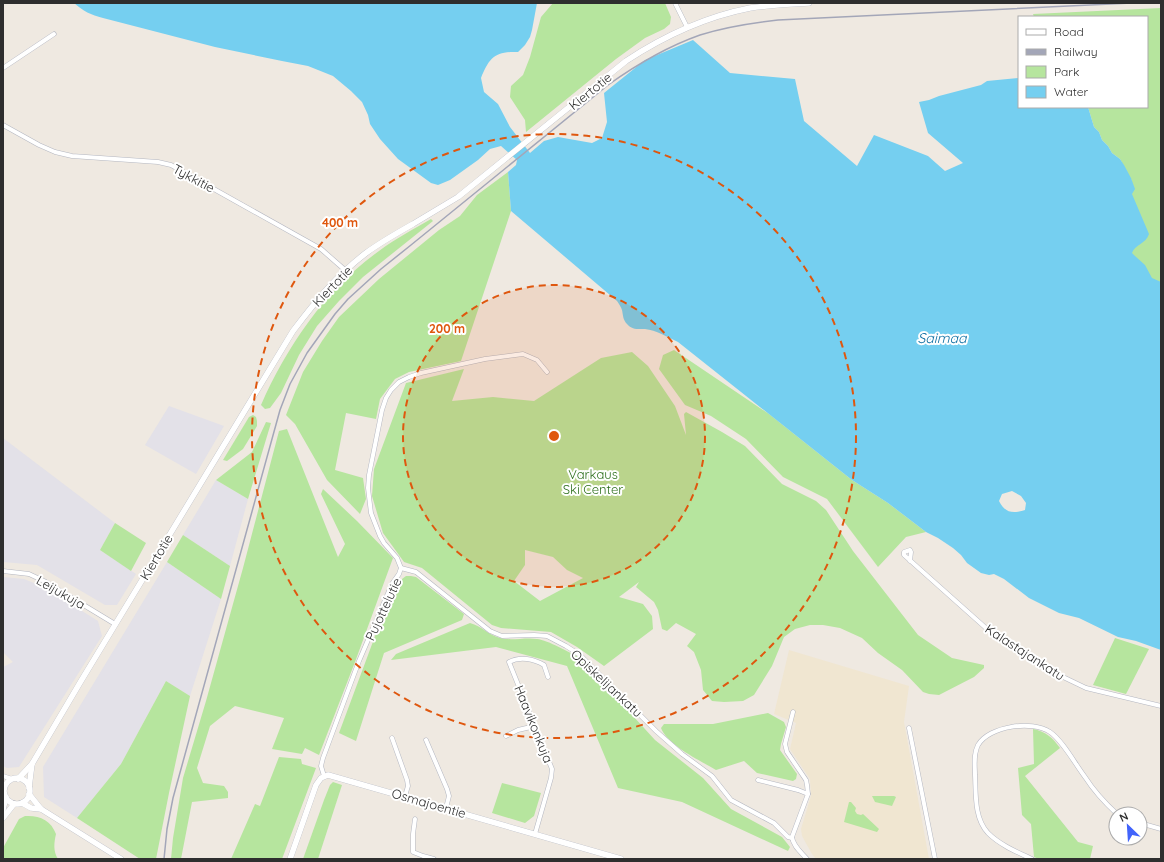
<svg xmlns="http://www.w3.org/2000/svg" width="1164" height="862" font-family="Quicksand,sans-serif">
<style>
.industrial{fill:#e3e1e8}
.education{fill:#f0e6d1}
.green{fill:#b6e59e;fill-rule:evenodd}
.water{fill:#75cff0;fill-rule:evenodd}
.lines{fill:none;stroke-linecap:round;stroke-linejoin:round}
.street-casing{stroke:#b4b7c1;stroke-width:5}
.secondary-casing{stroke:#b4b7c1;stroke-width:6}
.street{stroke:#fff;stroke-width:4}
.secondary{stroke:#fff;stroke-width:5.5}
.rail{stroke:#a3a6b8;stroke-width:1.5}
.ring{fill:none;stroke:#df570e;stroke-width:2;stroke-dasharray:7 5}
.labels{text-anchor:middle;stroke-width:4;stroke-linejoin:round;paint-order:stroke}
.street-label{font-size:13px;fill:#2e2e2e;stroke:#fff}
.park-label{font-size:13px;fill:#2c6e1b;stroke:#fff}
.water-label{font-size:14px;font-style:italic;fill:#0d6fa3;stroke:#fff}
.centre{fill:#df570e;stroke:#fff;stroke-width:2}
.ring-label{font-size:12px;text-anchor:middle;font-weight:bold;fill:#df570e;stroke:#fff;stroke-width:4;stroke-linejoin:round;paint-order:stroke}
</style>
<rect width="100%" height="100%" fill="#efe9e1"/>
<g class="industrial">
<path d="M169,406L224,426L196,474L145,445Z"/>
<path d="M3,438L115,523L100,550L136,574L117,605H105L37,565L3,562Z"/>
<path d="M216,480L248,499L230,566L183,535Z"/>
<path d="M167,562L221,599L190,696L166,681L121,764L77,818L44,797L43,767Z"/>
<path d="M3,577L24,579L44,587L98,621L102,636L19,767L7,768L3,766V667L13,662L3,652Z"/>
</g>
<path class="education" d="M789,650L909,686L904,722L929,859H816L812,854L802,836L801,829L811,796L810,779L790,749L796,723L774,714Z"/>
<g class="green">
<path d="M553,3H665L671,17L670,24L664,29L645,38L616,59L526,132L525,120L510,97L511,86L523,75L530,57L541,17Z"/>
<path d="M1161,8V296L1124,267L1126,213L1132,181L1120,159L1112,153L1108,146L1102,140L1099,132L1094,127L1088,107H1147V17H1034L1033,14Z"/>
<path d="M508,172L511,211L461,361L409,372L395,379L380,399L376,419L346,413L335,470L363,478L366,499L360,514L327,480L295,424L286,415L303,372L322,341L339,317L379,279L439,230L460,216L477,195Z"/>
<path d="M431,219L433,221L363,277L339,301L317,326L299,355L281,393L270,408L265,409L261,405C287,346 326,289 379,251C395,239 414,229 431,219Z"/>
<path d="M674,350L769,414L852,480L888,503L926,532L906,537L878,567L827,499L783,477L746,439L711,416L685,405L659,369L663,355Z"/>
<path d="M632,352L648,366L675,406L686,435L684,414L686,412L722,432L745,446L782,484L816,501L826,510L853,551L918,635L952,658L984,665V668L974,677L939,695L929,694L923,692L902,670L878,653L862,638L840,628L823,625H810L795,629L784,637L772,666L754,695L743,701L724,702L712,701L703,690L701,670L694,652L687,646L696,634L676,623L667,631L662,629L658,610L654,602L636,587L639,582L619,597L643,604L652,616L653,629L604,666L577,647L551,632L501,628L492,625L422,568L404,562L383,533L372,496L374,469L406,383L464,369L452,401L493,397L534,401L601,358ZM525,550L553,557L567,570L583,578L540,601L514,581L525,565Z"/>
<path d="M253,415L256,417L257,421V426L243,449L227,461L223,460L249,417Z"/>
<path d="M266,422L271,423L248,499L216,480L252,452Z"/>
<path d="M287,429L338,557L345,544L321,494L323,489L357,521L393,558L355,662L319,755L305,748L302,754L272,749L284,718L235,706L210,726L197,768L203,783L224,786L228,792V798L192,802L181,859H171L173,838L183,778L206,701L243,568L279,431Z"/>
<path d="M115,523L146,543L131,571L100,550Z"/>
<path d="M183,535L230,566L221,599L167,562Z"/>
<path d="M406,576H411L416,577L464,614L462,620L384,653L356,741L339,733L384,612L402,579Z"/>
<path d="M470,623C482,626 488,635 500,638C511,641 526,637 537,639C548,640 570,653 580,658L655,740L703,778L731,809L782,837L790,847L788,851L682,802L618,788L567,666L496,647L391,660L396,654Z"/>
<path d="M1115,638L1149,649L1126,694L1093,685Z"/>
<path d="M166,681L190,696L169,793L156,859H140L77,818L121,764Z"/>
<path d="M768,713L784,722L786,727L781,744L780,750L797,774L796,779L793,781L757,773L744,761L716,770C701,761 667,745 661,728L664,724H713Z"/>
<path d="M1033,729C1045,731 1053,738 1060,748L1025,776L1078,842L1093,846L1090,859H1039L1034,857L1031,824L1022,815L1018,768L1034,764Z"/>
<path d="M279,757L301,759L302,764L316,768L282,859H231L255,804L260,806Z"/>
<path d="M333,782L342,785L318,859H303L324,800L330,785Z"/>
<path d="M502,783L541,793L534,816L525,823L492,813Z"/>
<path d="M872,796H894L896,797L892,806L875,802Z"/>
<path d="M849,802H851L856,808L855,811L857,814L861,815L863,814L879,829L877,832L844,822Z"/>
<path d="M25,816C39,815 51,820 56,834C54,843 53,851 58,859H3V848L19,819Z"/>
</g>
<path class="water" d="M74,3H537L532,30L530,37L525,45L518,52C495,51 489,58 481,78L484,92L498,104L510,127L530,153L544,141L558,137L592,143L602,138L607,122L604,93L645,60L693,40L730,73L795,79L804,121L857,166L874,135L928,156L945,171L963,163L928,133L919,102L929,100L939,96L981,85L987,81L1019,78V107H1088L1094,127L1099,132L1102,140L1108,146L1112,153L1120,159L1124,165L1131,178L1135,189L1132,194L1149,234C1146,244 1135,244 1132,253L1135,256L1145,265L1152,278L1161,282V650L1136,641L1118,637L1079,618L1059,613L1029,598L1004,579L994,574L989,575L981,573L967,563L961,555L953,548L938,538L926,532L888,503L852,480L678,342C667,337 656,330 645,329C638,329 632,330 627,324C623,320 623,315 622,310C621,307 619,304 617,301L511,211L508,172L516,165L517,160L501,146L490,149L478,160L450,180L438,185L431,183L398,159L380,139L370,124L368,115L362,102L351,91L333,76L308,66L282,61L215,47L103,18C91,15 83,11 74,3ZM1012,491L1021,496L1026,503L1025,510C1013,514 1005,513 999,501L1002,494Z"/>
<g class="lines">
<defs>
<g id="street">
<path d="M675,3L687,27"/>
<path d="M3,68L54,34"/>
<path d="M3,125L39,145L55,152L72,156L158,162L171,165L321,249L345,270"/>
<path d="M910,561L911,552L910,550L904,552V555L987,629L1061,676L1086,688L1161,706"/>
<path d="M401,568L416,572L490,631L502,636L534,635L547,636L566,646L580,655L656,731L682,754L712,776L731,800L774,823L788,837L792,838"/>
<path d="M3,571L29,574L44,581L115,624"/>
<path d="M793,712L785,744L787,752L806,780L807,785L808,794L792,837C793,846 801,852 807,859"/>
<path d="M909,728L935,859"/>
<path d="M506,736L518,730L535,726"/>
<path d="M392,738L407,780L408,786L405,796"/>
<path d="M426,740L447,789L449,796L446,808"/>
<path d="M3,776L12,779"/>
<path d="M324,776L321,766L323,758L359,661L392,584L399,574L401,568L397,558L384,543L380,536L371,513L368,488L369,475L382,410L386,398L391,390L399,382L409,377L421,373L485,359L523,354L537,360L547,372"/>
<path d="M758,780L798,790L808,794"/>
<path d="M3,787L4,788"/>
<path d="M415,819L413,834V852L423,856L434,859"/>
<path d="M1140,823L1161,829"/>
<path d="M535,834L551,778L552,769L509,662C520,656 534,659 544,665L548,677"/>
<path d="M1032,859C1017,852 1000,845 988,833C974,818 976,794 975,775C975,765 973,755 978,745C989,726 1032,720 1050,732C1063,741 1075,764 1085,777C1094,791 1105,803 1117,814"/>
</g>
<g id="secondary">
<circle cx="17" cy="791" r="13"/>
<path d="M18,779L32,764L81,681L293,331C315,302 337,275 366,253C381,242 397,233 413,224C428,215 443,206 458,197L626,61C664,36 704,17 750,8C769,5 789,4 809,3"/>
<path d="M29,788L32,764"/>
<path d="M29,794L41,809L121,859"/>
<path d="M22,803L31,808L41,809"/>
<path d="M3,810L6,797"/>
<path d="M3,818L14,804"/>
<path d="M290,859L316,785L321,778L328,775L621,859"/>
</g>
</defs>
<use href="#street" class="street-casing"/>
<use href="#secondary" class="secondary-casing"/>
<use href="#street" class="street"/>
<use href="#secondary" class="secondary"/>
<path class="rail" d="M164,859L167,829L173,798L280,410L290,384L307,353L335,314L348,299L381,269L411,245L608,85C636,65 666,47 700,35C725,27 751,23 778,20L1132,3"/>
</g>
<circle cx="554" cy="436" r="151" fill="#df570e" fill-opacity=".12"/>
<g class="ring">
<circle cx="554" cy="436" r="151"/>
<circle cx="554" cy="436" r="302"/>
</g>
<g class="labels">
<g class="street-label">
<text transform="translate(590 91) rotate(-39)" y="5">Kiertotie</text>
<text transform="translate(194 178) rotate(28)" y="5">Tykkitie</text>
<text transform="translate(332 286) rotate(-46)" y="5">Kiertotie</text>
<text transform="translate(156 557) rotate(-59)" y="5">Kiertotie</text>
<text transform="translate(61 592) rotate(30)" y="5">Leijukuja</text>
<text transform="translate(383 609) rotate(-65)" y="5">Pujottelutie</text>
<text transform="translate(1025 652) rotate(33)" y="5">Kalastajankatu</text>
<text transform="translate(607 683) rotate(43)" y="5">Opiskelijankatu</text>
<text transform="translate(534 724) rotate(68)" y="5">Haavikonkuja</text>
<text transform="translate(429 803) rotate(16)" y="5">Osmajoentie</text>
</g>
<g class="park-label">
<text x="593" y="479">Varkaus<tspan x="593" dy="15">Ski Center</tspan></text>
</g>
<g class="water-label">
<text x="942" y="343">Saimaa</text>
</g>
</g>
<circle cx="554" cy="436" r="6" class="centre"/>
<g class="ring-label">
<text x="340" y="227">400 m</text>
<text x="447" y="333">200 m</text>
</g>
<rect width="1164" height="862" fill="none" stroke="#2e2e2e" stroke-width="8"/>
<rect x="1018" y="16" width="130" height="92" fill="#ffffff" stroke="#ababab"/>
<rect x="1026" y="29" width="20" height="6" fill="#ffffff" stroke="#ababab"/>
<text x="1054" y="36" font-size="12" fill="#2e2e2e">Road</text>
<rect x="1026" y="49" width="20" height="6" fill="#a3a6b8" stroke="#ababab"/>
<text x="1054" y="56" font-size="12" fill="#2e2e2e">Railway</text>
<rect x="1026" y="66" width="20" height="12" fill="#b6e59e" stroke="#ababab"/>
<text x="1054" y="76" font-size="12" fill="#2e2e2e">Park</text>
<rect x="1026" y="86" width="20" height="12" fill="#75cff0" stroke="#ababab"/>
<text x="1054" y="96" font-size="12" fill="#2e2e2e">Water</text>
<g transform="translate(1128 826) rotate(335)"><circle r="19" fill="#ffffff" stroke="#ababab"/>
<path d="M0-3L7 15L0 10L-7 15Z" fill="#4264fb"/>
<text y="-6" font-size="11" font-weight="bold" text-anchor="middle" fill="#2e2e2e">N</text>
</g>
</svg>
